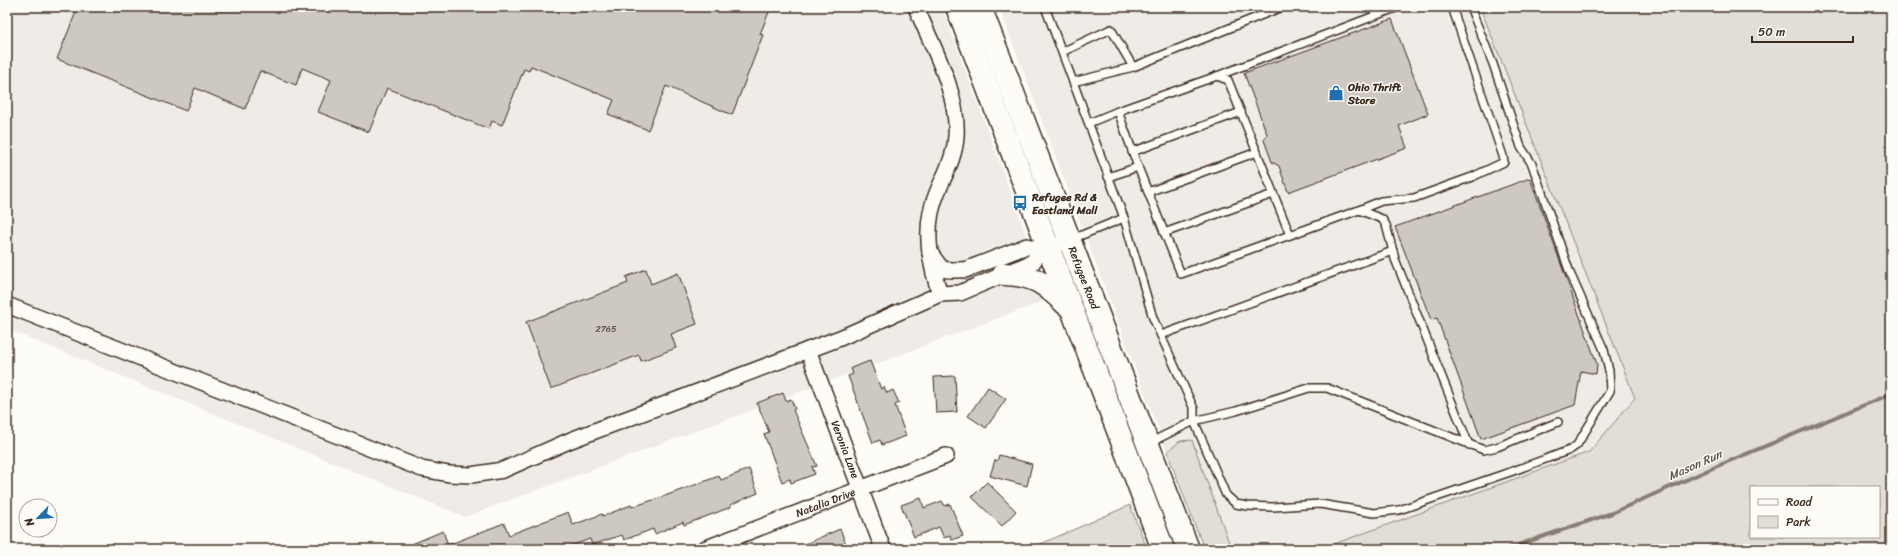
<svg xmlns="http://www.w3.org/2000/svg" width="1898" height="556" font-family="Sriracha,sans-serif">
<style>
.built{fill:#efece7}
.green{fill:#e1ded7;stroke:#8e847a;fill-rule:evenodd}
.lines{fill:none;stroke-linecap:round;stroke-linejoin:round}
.stream{stroke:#887d74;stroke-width:4}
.building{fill:#cdc8c2;stroke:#3b2a1e}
.lane-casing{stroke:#3b2a1e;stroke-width:10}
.street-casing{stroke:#3b2a1e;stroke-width:18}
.primary-casing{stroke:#3b2a1e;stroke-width:25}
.lane{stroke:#fdfcf7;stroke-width:7}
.street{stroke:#fdfcf7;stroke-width:15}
.primary{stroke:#fdfcf7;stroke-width:22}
.labels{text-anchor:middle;stroke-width:3;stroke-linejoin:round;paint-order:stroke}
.number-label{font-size:9px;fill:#605247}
.poi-label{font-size:11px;font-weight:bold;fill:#3b2a1e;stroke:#fdfcf7;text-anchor:start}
.street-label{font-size:11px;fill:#3b2a1e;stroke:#fdfcf7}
.water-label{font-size:12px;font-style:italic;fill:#615349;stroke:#fdfcf7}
</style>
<rect width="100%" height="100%" fill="#fdfcf7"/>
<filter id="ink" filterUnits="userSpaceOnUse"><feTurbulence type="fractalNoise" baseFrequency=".025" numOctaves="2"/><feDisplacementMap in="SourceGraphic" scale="8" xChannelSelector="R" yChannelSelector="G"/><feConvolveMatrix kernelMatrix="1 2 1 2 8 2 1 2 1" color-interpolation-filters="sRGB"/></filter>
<g filter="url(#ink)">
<g class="built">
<path d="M7,7H942L1050,299L465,517L7,329Z"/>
<path d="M999,7H1480L1635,397L1589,452L1320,549H1235L1230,545L1180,441L1167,452Z"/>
</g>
<g class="green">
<path d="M1480,7H1891V549H1320L1589,452L1635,398ZM1751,487H1879V537H1751Z"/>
<path d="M1192,440L1230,545L1235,549H1204L1167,452L1180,441Z"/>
<path d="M1130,505L1147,549H1029Z"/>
</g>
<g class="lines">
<path class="stream" d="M1506,549L1612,513L1715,467L1891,394"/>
</g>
<g class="building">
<path d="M78,7H771L760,34L763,35L732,115L666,86L648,130L608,114L614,100L531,66L529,71L524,69L502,125L492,121L489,129L387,88L369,132L318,112L331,80L302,68L296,85L260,71L245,109L195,88L186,111L57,59Z"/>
<path d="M1392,19L1428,114L1399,126L1407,148L1288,192L1279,166L1272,162L1264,140L1267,134L1244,73Z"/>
<path d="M1530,178L1597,364L1596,374L1581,371L1575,405L1481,439L1437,318L1431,320L1395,227Z"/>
<path d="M646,269L651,284L678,273L697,324L671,334L676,348L641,361L639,355L551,389L526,322L628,283L626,277Z"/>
<path d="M870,361L881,389L884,387L887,393L893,390L899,403L895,405L906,436L882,445L880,440L873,443L848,376L853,374L851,368Z"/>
<path d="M955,376L957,412L936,413L934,377Z"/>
<path d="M988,387L1006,399L986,428L968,416Z"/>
<path d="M783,393L786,401L791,399L795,409L793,410L817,466L812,467L815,474L791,483L790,479L782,482L764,434L769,432L757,403Z"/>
<path d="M999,455L1032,464L1027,486L990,476L995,460L997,461Z"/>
<path d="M749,469L758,493L730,505L731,507L684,525L683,522L655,534L653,529L624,540L622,535L592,545L590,539L563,549H400L443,531L448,545L504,523L509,535L568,512L573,525L602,514L603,516L631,505L632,507L662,497L719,476L721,480Z"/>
<path d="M987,482L1016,511L1002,526L972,497Z"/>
<path d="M921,498L924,508L942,501L945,506L950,504L963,536L952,540L950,535L944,538L939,527L914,537L901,505Z"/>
<path d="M840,529L848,549H794L821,537Z"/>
</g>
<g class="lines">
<defs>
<g id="lane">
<path d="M1045,7L1124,218L1153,318L1194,409V421L1149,443"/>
<path d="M1470,7L1493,64L1521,147L1532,164L1570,273L1604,350L1609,371L1610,391L1577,445L1570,450L1513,471L1399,510L1374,513L1320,504L1273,507L1247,506L1236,504L1226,495L1194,421L1236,411L1309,388H1327L1484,450L1497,447L1558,422"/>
<path d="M1062,52L1111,29L1133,67"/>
<path d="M1217,76L1398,7"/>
<path d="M1073,82L1133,67L1282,7"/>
<path d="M1118,111L1217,76L1228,80L1290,235L1181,274L1138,167"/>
<path d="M1089,123L1118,111L1138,167L1108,177"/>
<path d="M1132,152L1241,112"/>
<path d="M1148,192L1257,152"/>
<path d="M1359,210L1381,201L1414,198L1472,177L1504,162L1503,156L1452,7"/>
<path d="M1164,233L1273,194"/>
<path d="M1290,235L1359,210L1382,219L1386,225L1395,259L1469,445"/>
<path d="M1072,239L1124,218"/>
<path d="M1161,335L1393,251"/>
</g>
<g id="street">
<path d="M916,7C932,46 959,93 956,136C955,157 945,174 937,193C923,226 929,261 940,294"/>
<path d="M930,253L941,268C949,272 957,269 965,270L1027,246L1040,251"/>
<path d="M7,305L422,469L449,474L471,475L503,470L571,440L840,338L940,294L960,293L1033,262L1040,251L1056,245"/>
<path id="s1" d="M808,350L883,549"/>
<path id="s2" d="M704,549L946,456"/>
</g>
<g id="primary">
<path d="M957,7L1163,549"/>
<path id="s3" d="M980,7L1188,549"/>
<path d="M1004,274C1036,275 1045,284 1067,305"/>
</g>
</defs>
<use href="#lane" class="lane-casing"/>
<use href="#street" class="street-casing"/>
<use href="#primary" class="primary-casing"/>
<use href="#lane" class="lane"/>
<use href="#street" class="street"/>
<use href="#primary" class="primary"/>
</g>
</g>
<defs>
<symbol id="shop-bare" viewBox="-9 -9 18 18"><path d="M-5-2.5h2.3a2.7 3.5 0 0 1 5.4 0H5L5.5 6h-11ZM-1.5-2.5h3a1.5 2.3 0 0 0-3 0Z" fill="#1f6fb2" stroke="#fdfcf7" stroke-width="2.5" paint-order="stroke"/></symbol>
<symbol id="bus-bare" viewBox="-9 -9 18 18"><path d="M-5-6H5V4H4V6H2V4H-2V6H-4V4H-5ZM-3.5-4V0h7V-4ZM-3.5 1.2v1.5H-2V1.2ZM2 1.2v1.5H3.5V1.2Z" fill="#1f6fb2" stroke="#fdfcf7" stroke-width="2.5" paint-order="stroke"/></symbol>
</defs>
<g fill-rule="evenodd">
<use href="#shop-bare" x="1325" y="82" width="22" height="22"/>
<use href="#bus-bare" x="1009" y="192" width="22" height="22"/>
</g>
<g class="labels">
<g class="number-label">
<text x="606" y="332">2765</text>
</g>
<g class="poi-label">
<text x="1348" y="91">Ohio Thrift<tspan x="1348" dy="13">Store</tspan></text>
<text x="1032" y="201">Refugee Rd &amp;<tspan x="1032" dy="13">Eastland Mall</tspan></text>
</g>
<g class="street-label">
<text dy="4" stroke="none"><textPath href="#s3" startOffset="290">Refugee Road</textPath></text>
<text dy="4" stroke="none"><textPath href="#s1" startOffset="106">Veronia Lane</textPath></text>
<text dy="4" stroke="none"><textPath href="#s2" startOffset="130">Natalia Drive</textPath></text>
</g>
<g class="water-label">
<text transform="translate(1695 465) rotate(-24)" y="4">Mason Run</text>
</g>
</g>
<rect width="1898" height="556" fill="none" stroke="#fdfcf7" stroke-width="24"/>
<rect x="12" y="12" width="1874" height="532" fill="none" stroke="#3b2a1e" stroke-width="1.5" filter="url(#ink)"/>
<rect x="1750" y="486" width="130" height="52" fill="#fdfcf7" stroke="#afa8a0"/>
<rect x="1758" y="499" width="20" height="6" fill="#fdfcf7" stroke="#afa8a0"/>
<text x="1786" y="506" font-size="12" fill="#3b2a1e">Road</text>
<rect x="1758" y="516" width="20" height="12" fill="#e1ded7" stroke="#afa8a0"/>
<text x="1786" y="526" font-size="12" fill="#3b2a1e">Park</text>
<g transform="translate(38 518) rotate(245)"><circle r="19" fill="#fdfcf7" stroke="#afa8a0"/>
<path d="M0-3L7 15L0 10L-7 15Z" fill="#1f6fb2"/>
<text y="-6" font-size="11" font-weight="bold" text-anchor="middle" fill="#3b2a1e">N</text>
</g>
<path d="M1752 36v6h101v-6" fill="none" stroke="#3b2a1e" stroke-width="2"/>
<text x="1758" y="36" font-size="12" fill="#3b2a1e" stroke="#fdfcf7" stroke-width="3" paint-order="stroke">50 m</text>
</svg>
